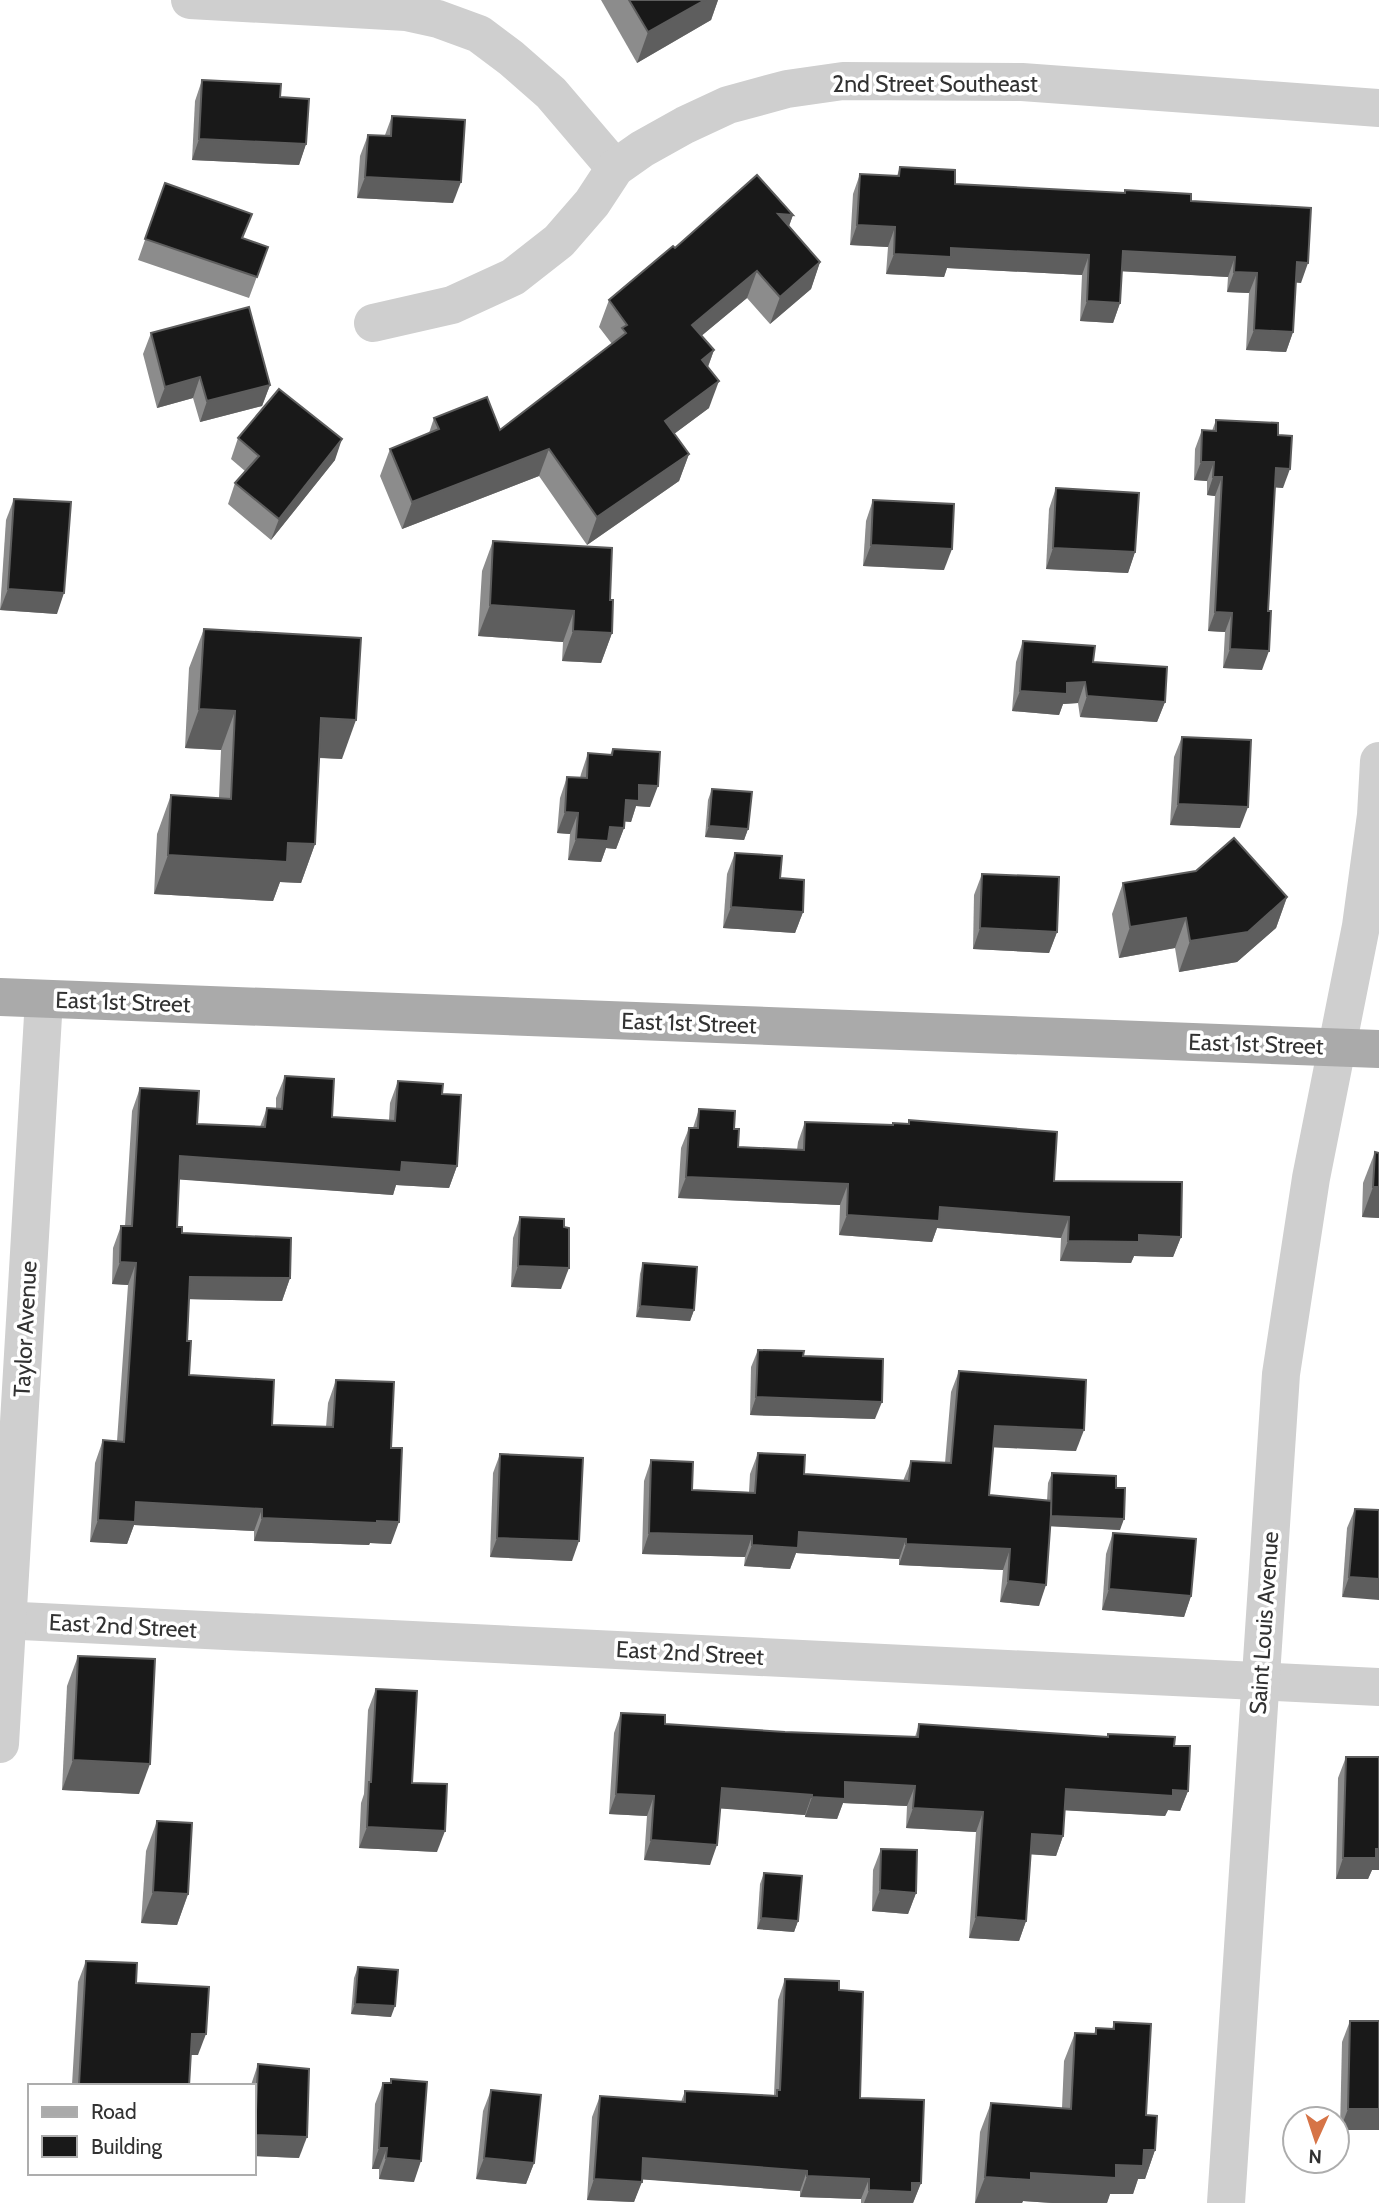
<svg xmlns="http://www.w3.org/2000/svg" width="1379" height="2203" font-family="Cabin,sans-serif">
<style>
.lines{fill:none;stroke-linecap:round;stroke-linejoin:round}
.minor{stroke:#cfcfcf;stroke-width:38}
.major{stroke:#aaa;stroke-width:38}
.wall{fill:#8c8c8c}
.shaded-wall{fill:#5e5e5e}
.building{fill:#191919;stroke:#5e5e5e;stroke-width:2}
.labels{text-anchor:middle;stroke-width:7;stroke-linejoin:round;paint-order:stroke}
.street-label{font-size:23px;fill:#323232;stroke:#fff}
</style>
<rect width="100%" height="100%" fill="#fff"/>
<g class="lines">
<g class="minor">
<path d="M190,0L406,12L438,19L479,34L511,58L551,93L615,168"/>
<path d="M373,323L452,305L513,277L559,241L592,203L615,168L642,149L685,125L728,105L787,89L843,81L1022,82L1379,108"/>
<path d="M0,1620L1379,1687"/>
<path d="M0,1744L44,999"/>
<path d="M1226,2203L1281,1374L1311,1178L1361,926L1376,815L1379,761"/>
</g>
<path class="major" d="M0,997L1379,1049"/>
</g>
<g class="wall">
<path d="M601,0H718L711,20L637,63Z"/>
<path d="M202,80L280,97L306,144L299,165L192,160L195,101Z"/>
<path d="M392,116L453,203L357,198L360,156L368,135H385Z"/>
<path d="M900,167L955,184L1124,193L1125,190L1191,201L1301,283L1296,282L1293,332L1286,352L1246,350L1249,293L1227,292L1228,277L1122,271L1120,303L1113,323L1080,321L1082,275L947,268L944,277L886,274L888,247L850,245L853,194L860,174L897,176Z"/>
<path d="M165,183L243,238L268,247L249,298L138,260Z"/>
<path d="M793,215L789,226L820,262L811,289L770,324L747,298L701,336L714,350L708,367L709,408L674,434L689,454L679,481L587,545L539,476L402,529L380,476L390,449L429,433L434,418L500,430L612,344L599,327L609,300L675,248Z"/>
<path d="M151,333L270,385L262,406L200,422L193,398L157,408L143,354Z"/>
<path d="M1216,420L1278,435L1283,488L1275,487L1262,670L1223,668L1225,632L1208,631L1215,496L1207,495V481L1194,480L1195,449L1202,430L1212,431Z"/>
<path d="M238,438L335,460L271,540L228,504L235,483L245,471L231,459Z"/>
<path d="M1056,488L1135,552L1128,573L1046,569L1049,509Z"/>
<path d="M14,499L57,614L0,610L6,520Z"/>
<path d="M873,500L944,570L863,566L866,521Z"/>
<path d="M493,541L612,633L601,663L562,661L563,642L478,636L482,571Z"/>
<path d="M204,629L342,759L319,758L315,844L301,883L280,882L273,901L154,894L157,834L171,795L219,798L221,750L185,748L189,668Z"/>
<path d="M1023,641L1093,662L1165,702L1157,722L1080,717L1078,703L1063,704L1059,715L1012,711L1016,662Z"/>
<path d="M1182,737L1240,828L1170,825L1174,757Z"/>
<path d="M613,749L650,807L636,806L631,822L624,821V828L616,849L606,848L601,862L568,860L570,834L557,833L560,798L567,777L580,778L581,774L588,753L610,755Z"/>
<path d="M712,789L748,829L744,840L705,837L708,800Z"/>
<path d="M735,853L780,878L803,912L795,933L723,928L727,874Z"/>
<path d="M982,874L1057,932L1049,953L973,949L974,895Z"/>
<path d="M1123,883L1287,897L1276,928L1237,962L1179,972L1175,948L1119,958L1112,914Z"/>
<path d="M285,1076L332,1117L389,1120L390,1103L398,1081L442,1094L457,1166L449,1188L396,1185L393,1195L179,1179L177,1227L182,1233L290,1278L282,1301L189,1299L187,1341L189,1375L272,1425L326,1427L328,1403L336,1380L391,1448V1544L370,1543L369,1545L254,1541V1531L134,1525L127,1544L90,1542L95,1463L103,1440L117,1441L128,1285L112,1284L113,1248L121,1226H125L132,1111L140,1088L197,1124L260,1127L267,1108L276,1109V1098Z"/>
<path d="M699,1109L734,1129L738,1147L797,1150L798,1142L805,1122L892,1125L908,1124L909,1120L1054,1181L1181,1237L1173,1257L1134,1256L1131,1263L1060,1261L1061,1238L937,1228L932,1242L839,1235L840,1205L678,1198L681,1148L689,1128H693Z"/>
<path d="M1375,1152L1379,1153V1218L1362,1217L1363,1183Z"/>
<path d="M520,1217L564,1227L561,1289L511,1287L513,1238Z"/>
<path d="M643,1263L694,1310L690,1321L636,1317L640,1274Z"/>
<path d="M758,1350L803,1356L875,1419L750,1415L751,1367Z"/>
<path d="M959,1371L1076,1451L993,1447L989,1495L1047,1501L1048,1483L1052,1473L1116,1488L1120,1530L1050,1526L1039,1606L1000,1602L1003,1570L899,1565V1559L796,1553L790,1569L744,1566L745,1557L642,1554L644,1481L651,1460L692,1490L749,1492L750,1474L758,1453L804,1474L903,1481L911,1461L945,1463L951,1392Z"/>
<path d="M500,1454L572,1561L490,1557L493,1473Z"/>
<path d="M1355,1509L1379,1510L1342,1597L1347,1528Z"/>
<path d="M1113,1533L1191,1596L1184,1617L1102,1610L1106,1554Z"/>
<path d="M78,1656L139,1794L62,1790L67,1686Z"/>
<path d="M376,1689L412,1783L437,1852L359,1848L361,1803L364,1794L368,1710Z"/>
<path d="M621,1713L665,1724L785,1732L915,1737L919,1724L1107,1737L1108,1734L1174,1746L1188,1791L1180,1811L1168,1810L1165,1816L1065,1810L1063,1836L1056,1856L1031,1854L1026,1921L1019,1941L969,1938L976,1832L906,1828L907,1806L843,1803L837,1819L805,1817V1815L720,1808L710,1865L644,1860L647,1816L609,1814L614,1733Z"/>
<path d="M1346,1757H1379V1870H1372L1368,1879H1336L1338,1778Z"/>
<path d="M157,1821L188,1894L177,1925L141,1923L146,1851Z"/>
<path d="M881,1849L916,1893L908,1914L872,1911L873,1870Z"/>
<path d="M764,1873L798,1921L794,1932L757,1929L760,1884Z"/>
<path d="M86,1961L136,1983L198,2055H191L189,2086L72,2085L78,1982Z"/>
<path d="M358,1967L391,2017L351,2014L354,1978Z"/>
<path d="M785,1979L839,1990L860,2098L921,2183L913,2203H861V2199L800,2197V2191L642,2179L634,2202L587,2200L592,2117L600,2096L681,2102L685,2091L774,2095L778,2000Z"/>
<path d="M1350,2021L1379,2130H1340L1342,2042Z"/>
<path d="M1114,2022L1146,2115L1155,2150L1145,2179H1138L1133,2194H1110L1107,2203H1052L1023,2201L1022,2203H975L980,2132L991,2103L1062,2108L1064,2061L1075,2033L1094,2034L1096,2028L1112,2029Z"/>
<path d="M258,2064L299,2158L254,2156V2086H251V2085Z"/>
<path d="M391,2079L414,2182L379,2179V2169H372L375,2104L383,2083H390Z"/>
<path d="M491,2090L534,2163L526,2184L476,2179L483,2111Z"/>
</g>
<g class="shaded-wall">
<path d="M705,0H718L711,20L637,63L648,32Z"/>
<path d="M199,139L306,144L299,165L192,160Z"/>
<path d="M365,177L461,182L453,203L357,198Z"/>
<path d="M778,214L793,215L783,242Z"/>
<path d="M857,225L895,227L888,247L850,245Z"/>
<path d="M951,248L1089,255L1082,275L947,268L944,277L886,274L894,254Z"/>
<path d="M1123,251L1235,257L1228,277L1116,271Z"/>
<path d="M820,262L811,289L770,324L780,297Z"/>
<path d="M1297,262L1308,263L1301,283L1290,282Z"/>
<path d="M757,271L747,298L682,352L692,325Z"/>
<path d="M1234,272L1257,273L1249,293L1227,292Z"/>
<path d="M1087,301L1120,303L1113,323L1080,321Z"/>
<path d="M1254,330L1293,332L1286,352L1246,350Z"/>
<path d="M714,350L704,377L702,360Z"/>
<path d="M200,377L193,398L157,408L165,387Z"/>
<path d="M719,381L709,408L655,448L665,421Z"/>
<path d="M270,385L262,406L200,422L207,401Z"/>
<path d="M342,439L335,460L271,540L279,519Z"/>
<path d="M549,449L539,476L402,529L412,502Z"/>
<path d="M689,454L679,481L587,545L597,517Z"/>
<path d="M1201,462H1214L1207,481L1194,480Z"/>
<path d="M1276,468L1290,469L1283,488L1269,487Z"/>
<path d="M1213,477H1222L1215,496L1207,495Z"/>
<path d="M871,545L952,549L944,570L863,566Z"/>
<path d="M1053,548L1135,552L1128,573L1046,569Z"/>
<path d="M8,589L64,593L57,614L0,610Z"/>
<path d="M490,605L574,611L563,642L478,636Z"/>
<path d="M1215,612L1232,613L1225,632L1208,631Z"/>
<path d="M573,631L612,633L601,663L562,661Z"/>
<path d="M1230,649L1269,651L1262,670L1223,668Z"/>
<path d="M1085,682L1078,703L1063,704L1059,715L1012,711L1020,691L1067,683Z"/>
<path d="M1087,696L1165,702L1157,722L1080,717Z"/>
<path d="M199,709L235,711L221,750L185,748Z"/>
<path d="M321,718L356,720L342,759L307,757Z"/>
<path d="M639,785L658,786L650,807L636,806L631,822L618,821L626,800Z"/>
<path d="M1178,804L1248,807L1240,828L1170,825Z"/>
<path d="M565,812L578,813L570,834L557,833Z"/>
<path d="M709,826L748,829L744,840L705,837Z"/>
<path d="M610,827L624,828L616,849L606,848L601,862L568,860L576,839Z"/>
<path d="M288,843L315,844L301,883L280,882L273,901L154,894L168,855Z"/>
<path d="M1287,897L1276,928L1237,962L1179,972L1190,941Z"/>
<path d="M731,907L803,912L795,933L723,928Z"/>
<path d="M1186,918L1175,948L1119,958L1130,927Z"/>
<path d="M980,928L1057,932L1049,953L973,949Z"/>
<path d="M180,1156L402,1162L457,1166L449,1188L396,1185L393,1195L172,1179Z"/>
<path d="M686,1177L848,1184L840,1205L678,1198Z"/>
<path d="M1373,1187H1379V1218L1362,1217Z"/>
<path d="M940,1207L1069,1217L1061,1238L937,1228L932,1242L839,1235L847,1215Z"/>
<path d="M1139,1235L1181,1237L1173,1257L1134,1256L1131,1263L1060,1261L1068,1241Z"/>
<path d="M120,1262L136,1263L128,1285L112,1284Z"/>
<path d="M518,1266L569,1268L561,1289L511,1287Z"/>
<path d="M190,1277L290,1278L282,1301L182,1299Z"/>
<path d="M640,1306L694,1310L690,1321L636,1317Z"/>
<path d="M756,1397L882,1402L875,1419L750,1415Z"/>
<path d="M995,1426L1084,1430L1076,1451L987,1447Z"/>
<path d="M136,1502L262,1509L254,1531L134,1525L127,1544L90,1542L98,1520Z"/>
<path d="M1050,1516L1124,1519L1120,1530L1046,1526Z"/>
<path d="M262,1518L399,1522L391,1544L370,1543L369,1545L254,1541Z"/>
<path d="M799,1532L906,1539L899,1559L796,1553L790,1569L744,1566L752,1545Z"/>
<path d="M649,1533L752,1536L745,1557L642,1554Z"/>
<path d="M497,1538L579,1541L572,1561L490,1557Z"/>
<path d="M906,1544L1010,1549L1003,1570L899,1565Z"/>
<path d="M1349,1577L1379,1579V1600L1342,1597Z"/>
<path d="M1008,1581L1046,1585L1039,1606L1000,1602Z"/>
<path d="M1109,1589L1191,1596L1184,1617L1102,1610Z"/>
<path d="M73,1760L150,1764L139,1794L62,1790Z"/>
<path d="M845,1782L915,1786L907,1806L843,1803L837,1819L805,1817L812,1797Z"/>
<path d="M722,1788L812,1795L805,1815L714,1808Z"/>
<path d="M1066,1789L1173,1790L1188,1791L1180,1811L1168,1810L1165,1816L1059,1810Z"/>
<path d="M616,1794L654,1796L647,1816L609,1814Z"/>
<path d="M913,1808L983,1812L976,1832L906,1828Z"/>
<path d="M367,1827L445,1831L437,1852L359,1848Z"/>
<path d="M1032,1834L1063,1836L1056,1856L1025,1854Z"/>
<path d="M651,1840L717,1845L710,1865L644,1860Z"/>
<path d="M1376,1849H1379V1870H1372L1368,1879H1336L1343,1858Z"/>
<path d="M880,1890L916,1893L908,1914L872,1911Z"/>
<path d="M153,1892L188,1894L177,1925L141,1923Z"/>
<path d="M976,1917L1026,1921L1019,1941L969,1938Z"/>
<path d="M761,1918L798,1921L794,1932L757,1929Z"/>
<path d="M355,2004L395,2006L391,2017L351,2014Z"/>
<path d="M192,2034H206L198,2055H185Z"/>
<path d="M1348,2109H1379V2130H1340Z"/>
<path d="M255,2135L307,2137L299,2158L254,2156V2139Z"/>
<path d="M379,2148H387L379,2169H372Z"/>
<path d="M1144,2150H1155L1145,2179H1138L1133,2194H1110L1107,2203H1052L1023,2201L1022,2203H975L985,2177L1116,2165Z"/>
<path d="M386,2158L421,2161L414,2182L379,2179Z"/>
<path d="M484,2158L534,2163L526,2184L476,2179Z"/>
<path d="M643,2158L807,2171L800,2191L636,2179Z"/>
<path d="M807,2176L869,2179L861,2199L800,2197Z"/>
<path d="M594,2179L642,2182L634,2202L587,2200Z"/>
<path d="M912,2183H921L913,2203H864L869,2190Z"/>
</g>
<g class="building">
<path d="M629,0H705L648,32Z"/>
<path d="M202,80L281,84L280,97L309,99L306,144L199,139Z"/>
<path d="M392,116L465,120L461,182L365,177L368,135L391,136Z"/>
<path d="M900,167L955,170V184L1125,193V190L1191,194V201L1311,208L1308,263L1297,262L1293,332L1254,330L1257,273L1234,272L1235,257L1123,251L1120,303L1087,301L1089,255L951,248V257L894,254L895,227L857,225L860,174L899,176Z"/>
<path d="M757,175L793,215L778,214L820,262L780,297L757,271L692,325L714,350L702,360L719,381L665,421L689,454L597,517L549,449L412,502L390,449L439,429L434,418L487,397L500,430L626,333L622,328L627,325L609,300L673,246L675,248Z"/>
<path d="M165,183L252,214L242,238L268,247L257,277L145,239Z"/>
<path d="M249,307L270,385L207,401L200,377L165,387L151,333Z"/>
<path d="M279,389L342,439L279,519L235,483L259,456L238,438Z"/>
<path d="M1216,420L1278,423V435L1292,436L1290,469L1276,468L1268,611H1271L1269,651L1230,649L1232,613L1215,612L1222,477H1213L1214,462H1201L1202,430L1216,431Z"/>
<path d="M1056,488L1139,493L1135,552L1053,548Z"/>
<path d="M14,499L71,502L64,593L8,589Z"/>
<path d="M873,500L954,504L952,549L871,545Z"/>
<path d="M493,541L612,548L610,600H613L612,633L573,631L574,611L490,605Z"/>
<path d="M204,629L361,638L356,720L321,718L315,844L288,843L287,862L168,855L171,795L231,799L235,711L199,709Z"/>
<path d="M1023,641L1095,646L1093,662L1167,667L1165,702L1087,696L1085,682L1067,683V694L1020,691Z"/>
<path d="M1182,737L1251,740L1248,807L1178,804Z"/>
<path d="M613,749L660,752L658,786L639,785V801L626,800L624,828L610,827L608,841L576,839L578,813L565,812L567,777L587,778L588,753L612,755Z"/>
<path d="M712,789L752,792L748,829L709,826Z"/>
<path d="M1234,838L1287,897L1248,932L1190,941L1186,918L1130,927L1123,883L1196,871Z"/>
<path d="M735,853L782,856L780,878L804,880L803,912L731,907Z"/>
<path d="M982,874L1059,877L1057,932L980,928Z"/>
<path d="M285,1076L334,1079L332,1117L395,1121L398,1081L443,1084L442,1094L461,1095L457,1166L402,1162L401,1172L180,1156L177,1227H182V1233L291,1238L290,1278L190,1277L187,1341H191L189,1375L274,1380L272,1425L333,1427L336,1380L394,1382L391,1448H402L399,1522L377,1521V1523L262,1518V1509L136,1502L135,1522L98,1520L103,1440L124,1442L136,1263L120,1262L121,1226H132L140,1088L199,1091L197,1124L265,1127L267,1108L282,1109Z"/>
<path d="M699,1109L735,1111L734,1129H739L738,1147L804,1150L805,1122L893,1125V1123L909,1124V1120L1057,1132L1054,1181L1182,1182L1181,1237L1139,1235V1242L1068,1241L1069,1217L940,1207L939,1221L847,1215L848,1184L686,1177L689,1128H698Z"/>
<path d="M1375,1152L1379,1153V1187H1373Z"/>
<path d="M520,1217L564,1219V1227L569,1228V1268L518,1266Z"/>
<path d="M643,1263L697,1267L694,1310L640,1306Z"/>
<path d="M758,1350L804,1351L803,1356L883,1359L882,1402L756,1397Z"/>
<path d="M959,1371L1086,1380L1084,1430L995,1426L989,1495L1052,1501L1046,1585L1008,1581L1010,1549L906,1544V1539L799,1532L798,1548L752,1545V1536L649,1533L651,1460L693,1462L692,1490L755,1493L758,1453L805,1455L804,1474L909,1481L911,1461L951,1463Z"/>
<path d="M500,1454L583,1458L579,1541L497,1538Z"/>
<path d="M1052,1473L1116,1476V1488H1125L1124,1519L1051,1516Z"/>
<path d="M1355,1509L1379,1510V1579L1349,1577Z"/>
<path d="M1113,1533L1196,1539L1191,1596L1109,1589Z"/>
<path d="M78,1656L155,1659L150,1764L73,1760Z"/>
<path d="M376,1689L417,1691L412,1783L447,1784L445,1831L367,1827L369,1782H371Z"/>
<path d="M621,1713L665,1715V1724L785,1732L918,1737L919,1724L1108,1737V1734L1175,1737L1174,1746H1190L1188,1791L1173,1790V1796L1066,1789L1063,1836L1032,1834L1026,1921L976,1917L983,1812L913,1808L915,1786L845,1782V1799L812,1797V1795L722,1788L717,1845L651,1840L654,1796L616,1794Z"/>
<path d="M1346,1757H1379V1849H1376V1858H1343Z"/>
<path d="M157,1821L192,1823L188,1894L153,1892Z"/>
<path d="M881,1849L917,1850L916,1893L880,1890Z"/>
<path d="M764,1873L802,1876L798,1921L761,1918Z"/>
<path d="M86,1961L137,1963L136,1983L209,1987L206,2034H192L189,2086H63V2084L79,2085Z"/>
<path d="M358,1967L398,1970L395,2006L355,2004Z"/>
<path d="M785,1979L839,1981V1990L863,1992L860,2098L924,2100L921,2183H912V2192L869,2190V2179L807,2176V2171L643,2158L642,2182L594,2179L600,2096L685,2102V2091L777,2096V2090H780Z"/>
<path d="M1350,2021H1379V2109H1348Z"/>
<path d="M1114,2022L1151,2024L1146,2115L1157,2116L1155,2150H1144L1143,2166L1116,2165V2178L1031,2173V2180L985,2177L991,2103L1071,2109L1075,2033L1096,2034V2028L1114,2029Z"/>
<path d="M258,2064L309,2069L307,2137L255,2135Z"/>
<path d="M391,2079L427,2082L421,2161L386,2158L387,2148H379L383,2083H391Z"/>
<path d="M491,2090L541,2095L534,2163L484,2158Z"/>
</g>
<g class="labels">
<g class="street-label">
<text x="935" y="92">2nd Street Southeast</text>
<text transform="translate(123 1002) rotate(2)" y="8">East 1st Street</text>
<text transform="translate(689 1023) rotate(2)" y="8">East 1st Street</text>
<text transform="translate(1256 1044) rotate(2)" y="8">East 1st Street</text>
<text transform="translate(25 1329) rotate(-87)" y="8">Taylor Avenue</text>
<text transform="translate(1264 1623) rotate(-86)" y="8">Saint Louis Avenue</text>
<text transform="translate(123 1626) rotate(3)" y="8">East 2nd Street</text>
<text transform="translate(690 1653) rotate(3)" y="8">East 2nd Street</text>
</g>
</g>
<rect x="28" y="2084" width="228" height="91" fill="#ffffff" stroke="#adadad" stroke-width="2"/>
<rect x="42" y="2107" width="35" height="10" fill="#aaaaaa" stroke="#adadad" stroke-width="2"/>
<text x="91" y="2119" font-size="21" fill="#323232">Road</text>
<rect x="42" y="2136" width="35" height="21" fill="#191919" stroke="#adadad" stroke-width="2"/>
<text x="91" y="2154" font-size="21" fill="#323232">Building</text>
<g transform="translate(1316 2140) rotate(183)"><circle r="33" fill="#ffffff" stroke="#adadad" stroke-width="2"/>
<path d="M0-5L12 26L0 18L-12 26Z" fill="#d67447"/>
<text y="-10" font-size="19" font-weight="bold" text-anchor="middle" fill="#323232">N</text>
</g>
</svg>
